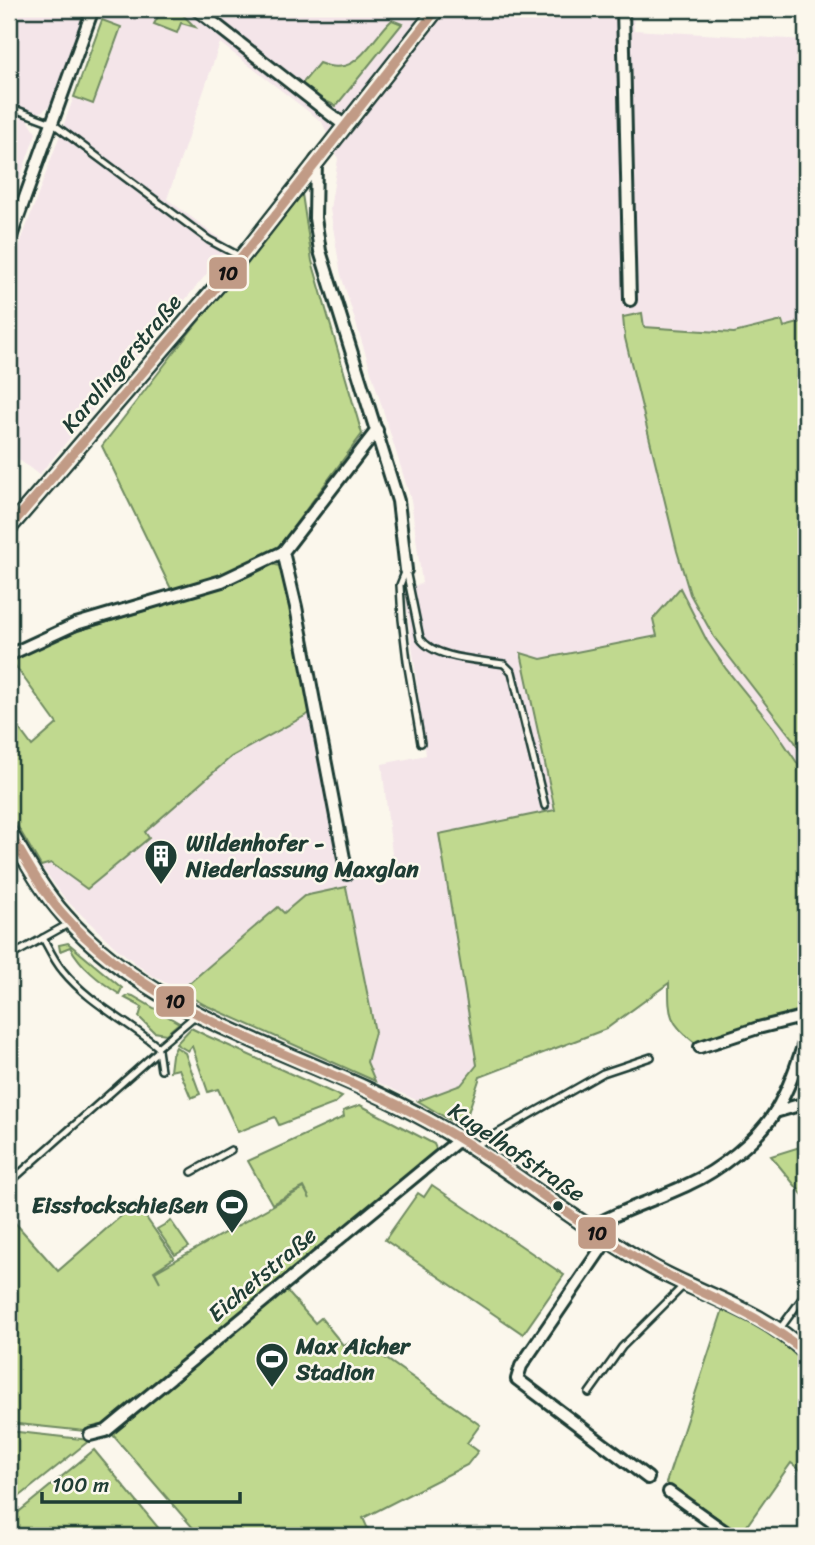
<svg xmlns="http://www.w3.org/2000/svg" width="815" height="1545" font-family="Sriracha,sans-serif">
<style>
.built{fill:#f4e5e9}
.green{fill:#c0d98f;stroke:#708b62;stroke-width:2}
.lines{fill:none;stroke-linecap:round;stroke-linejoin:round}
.service-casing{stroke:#1f3d34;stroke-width:10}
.minor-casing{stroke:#1f3d34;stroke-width:16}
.tertiary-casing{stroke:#1f3d34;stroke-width:19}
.service{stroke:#fbf7ec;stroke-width:5}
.minor{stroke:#fbf7ec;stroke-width:10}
.tertiary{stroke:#fbf7ec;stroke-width:14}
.bus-1-casing{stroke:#fbf7ec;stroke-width:14}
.bus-1{stroke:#c19b86;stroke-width:9}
.bus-dot{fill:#1f3d34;stroke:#fbf7ec;stroke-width:2.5}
.labels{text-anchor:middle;stroke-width:5;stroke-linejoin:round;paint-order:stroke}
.street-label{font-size:23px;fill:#1f3d34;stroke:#fbf7ec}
.poi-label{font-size:23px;font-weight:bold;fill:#1f3d34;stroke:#fbf7ec;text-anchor:start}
.line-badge{stroke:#fbf7ec;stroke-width:2.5}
.pale-badge-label{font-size:19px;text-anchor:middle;font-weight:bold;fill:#111}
</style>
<rect width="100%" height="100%" fill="#fbf7ec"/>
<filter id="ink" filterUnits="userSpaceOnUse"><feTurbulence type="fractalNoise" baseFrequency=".0143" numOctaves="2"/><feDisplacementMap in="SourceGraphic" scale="14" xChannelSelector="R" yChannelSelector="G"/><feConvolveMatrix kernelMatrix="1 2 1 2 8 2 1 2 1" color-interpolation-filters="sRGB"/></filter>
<g filter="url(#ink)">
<g class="built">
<path d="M9,9H86L50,106L28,120L36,133L9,209Z"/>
<path d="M106,9H633L634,30L806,40V321L784,327L781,321L734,333L644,327L642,313L623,317L625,338L684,579L714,637L795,742L806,761V776L773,727L726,669L707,641L680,588L658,635L540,659L556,811L440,834L477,1065L461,1085L418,1101L375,1081L367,1062L375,1032L346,887L304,896L283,913L278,907L180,991L148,973L114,946L66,900L41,866L149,838L144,833L231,757L310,713L343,880L394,872L382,764L426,755L405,590L422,583L411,500L341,275L330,209L338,159L322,122L220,43L167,199L230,246L39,475L9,452V274Z"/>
</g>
<g class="green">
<path d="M162,9H177L195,27L181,23L177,33L154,24Z"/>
<path d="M102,20L121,27L93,104L74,97Z"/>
<path d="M392,20L402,24L336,106L317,97L301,85L319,63C358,79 369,41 392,20Z"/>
<path d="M302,194L312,261L362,434L277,549L253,564L223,576L173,593L102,446L193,328Z"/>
<path d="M642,313L644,327L734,333L782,321L784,327L806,321V761L795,742L714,637L690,594L677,551L625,338L623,317Z"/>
<path d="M272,564L280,566L284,573L310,713L231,757L145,832L149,838L87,889L51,863L41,866L9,812V715L32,746L57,724L11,660C49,638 79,631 120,618C172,603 223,586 272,564Z"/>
<path d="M680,588L707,641L726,669L773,727L806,776V1009L695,1043C668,1022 669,1014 669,983L606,1029L480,1077L463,1128L418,1101L461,1085L477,1065L439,834L555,810L521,653L541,659L657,636L653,619Z"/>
<path d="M346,887L375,1032L367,1062L375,1081L205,1005L180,991L278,907L284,913L304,896Z"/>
<path d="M68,943L122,988L119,994C99,981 81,967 70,947L60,951L59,945Z"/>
<path d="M129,995L133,996L179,1023L166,1034L154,1032L139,1017L142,1007L125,998Z"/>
<path d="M191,1028L205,1035L342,1097L334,1104L279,1125L275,1117L238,1132L218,1089L208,1092L192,1046L188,1051L176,1044Z"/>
<path d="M176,1047L185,1053L200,1094L191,1098L179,1069L170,1071L172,1055Z"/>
<path d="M360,1105L434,1144L437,1151L111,1423L85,1431L9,1423V1216L58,1271L136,1203L174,1258L154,1271L160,1282L155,1272L304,1188L310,1199L304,1187L272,1204L248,1161L344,1117L343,1111Z"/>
<path d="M806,1145V1199L771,1156Z"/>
<path d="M432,1185L564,1275L523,1334L385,1240L418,1193L424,1197Z"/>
<path d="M171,1221L189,1247L175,1255L157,1229Z"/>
<path d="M285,1289L315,1323L321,1318L343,1345L358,1339L480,1425L467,1443L478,1451L467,1465L363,1518L371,1536H200L112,1434Z"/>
<path d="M724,1306L781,1340L806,1361V1474L791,1463L741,1534L666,1483Z"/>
<path d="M9,1431L90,1440L9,1505Z"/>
<path d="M94,1450L165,1536H9V1520Z"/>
</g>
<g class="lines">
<defs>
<g id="service">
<path d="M9,107L52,123L209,240L239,256"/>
<path d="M406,570L420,638C434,659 480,660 504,664L512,672L545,806"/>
<path d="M406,570L400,585L402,619L407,661L421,743"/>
<path d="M43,938C49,949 55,962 63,971C89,1003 127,1021 158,1047L196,1015"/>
<path d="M9,957L70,923"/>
<path d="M158,1050L161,1070"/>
<path d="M475,1146L603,1073L651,1057"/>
<path d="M192,1172L231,1150"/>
<path d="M9,1183L158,1051"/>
<path d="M779,1330L806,1293"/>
<path d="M589,1393L622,1347L685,1284"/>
</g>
<g id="minor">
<path d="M196,9L344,125"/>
<path d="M623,9L630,300"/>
<path d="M316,160L315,218L320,251L398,501L406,570"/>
<path d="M9,242L93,9"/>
<path d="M9,655L76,624L222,581L283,552"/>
<path d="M347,874L296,607L283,552L377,430"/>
<path d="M700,1047L758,1028L806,1016"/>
<path d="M775,1112L806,1103"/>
<path d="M590,1228C622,1209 656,1200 689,1184C718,1171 758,1140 775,1112C789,1089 798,1062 806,1037"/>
<path d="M607,1240L521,1366L517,1379L648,1478"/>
<path d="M90,1435L106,1431L460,1139"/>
<path d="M669,1492L731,1536"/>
</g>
<g id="tertiary">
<path d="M9,528L242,257L437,9"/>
<path d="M9,832C26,860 42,891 64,915C159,1024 308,1052 429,1121C506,1165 574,1222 650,1266C703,1296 761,1309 806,1353"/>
</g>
</defs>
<use href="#service" class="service-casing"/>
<use href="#minor" class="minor-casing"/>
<use href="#tertiary" class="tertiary-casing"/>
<use href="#service" class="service"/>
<use href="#minor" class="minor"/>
<use href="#tertiary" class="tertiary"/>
<defs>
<g id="bus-1">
<path d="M9,528L242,257L437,9"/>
<path d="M9,832C25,859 40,888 61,912C156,1021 305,1053 427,1120C505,1162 572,1222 649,1265C702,1296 759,1312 806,1353"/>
</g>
</defs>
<use href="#bus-1" class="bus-1-casing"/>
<use href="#bus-1" class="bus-1"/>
</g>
</g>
<defs>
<symbol id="building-pin" viewBox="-11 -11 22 30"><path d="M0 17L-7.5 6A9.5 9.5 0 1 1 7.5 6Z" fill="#1f3d34" stroke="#fbf7ec"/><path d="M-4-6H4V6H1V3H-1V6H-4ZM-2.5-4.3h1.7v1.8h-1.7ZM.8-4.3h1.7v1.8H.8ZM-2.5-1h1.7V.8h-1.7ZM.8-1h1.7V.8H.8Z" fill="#fff"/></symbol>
<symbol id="stadium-pin" viewBox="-11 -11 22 30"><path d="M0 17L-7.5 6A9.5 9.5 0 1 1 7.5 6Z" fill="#1f3d34" stroke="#fbf7ec"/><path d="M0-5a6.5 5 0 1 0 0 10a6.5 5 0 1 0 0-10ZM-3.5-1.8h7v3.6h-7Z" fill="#fff"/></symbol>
</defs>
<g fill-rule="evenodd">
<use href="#building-pin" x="142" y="837" width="38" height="52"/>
<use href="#stadium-pin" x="213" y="1186" width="38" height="52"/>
<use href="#stadium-pin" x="253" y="1340" width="38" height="52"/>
</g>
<circle class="bus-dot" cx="558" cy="1206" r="6"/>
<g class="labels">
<g class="street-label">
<text transform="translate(121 363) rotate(-50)" y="8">Karolingerstraße</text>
<text transform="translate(517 1152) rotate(34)" y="8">Kugelhofstraße</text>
<text transform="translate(262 1274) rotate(-40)" y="8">Eichetstraße</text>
</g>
<g class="poi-label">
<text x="186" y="851">Wildenhofer -<tspan x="186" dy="26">Niederlassung Maxglan</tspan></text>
<text x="208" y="1213" text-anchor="end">Eisstockschießen</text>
<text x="296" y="1354">Max Aicher<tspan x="296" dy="26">Stadion</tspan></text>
</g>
</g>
<g class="line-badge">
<rect x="208" y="256" width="40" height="34" rx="7" fill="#c19b86"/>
<rect x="155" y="985" width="40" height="33" rx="7" fill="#c19b86"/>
<rect x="577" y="1216" width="40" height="34" rx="7" fill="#c19b86"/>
</g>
<g class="pale-badge-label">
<text x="228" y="280">10</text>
<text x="175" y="1008">10</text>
<text x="597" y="1240">10</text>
</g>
<rect width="815" height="1545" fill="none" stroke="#fbf7ec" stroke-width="35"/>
<rect x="18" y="18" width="780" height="1510" fill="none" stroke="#1f3d34" stroke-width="2.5" filter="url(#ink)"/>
<path d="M42 1492v10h198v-10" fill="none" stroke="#1f3d34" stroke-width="3.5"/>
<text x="52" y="1492" font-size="21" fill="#1f3d34" stroke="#fbf7ec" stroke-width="5" paint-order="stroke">100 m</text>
</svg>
